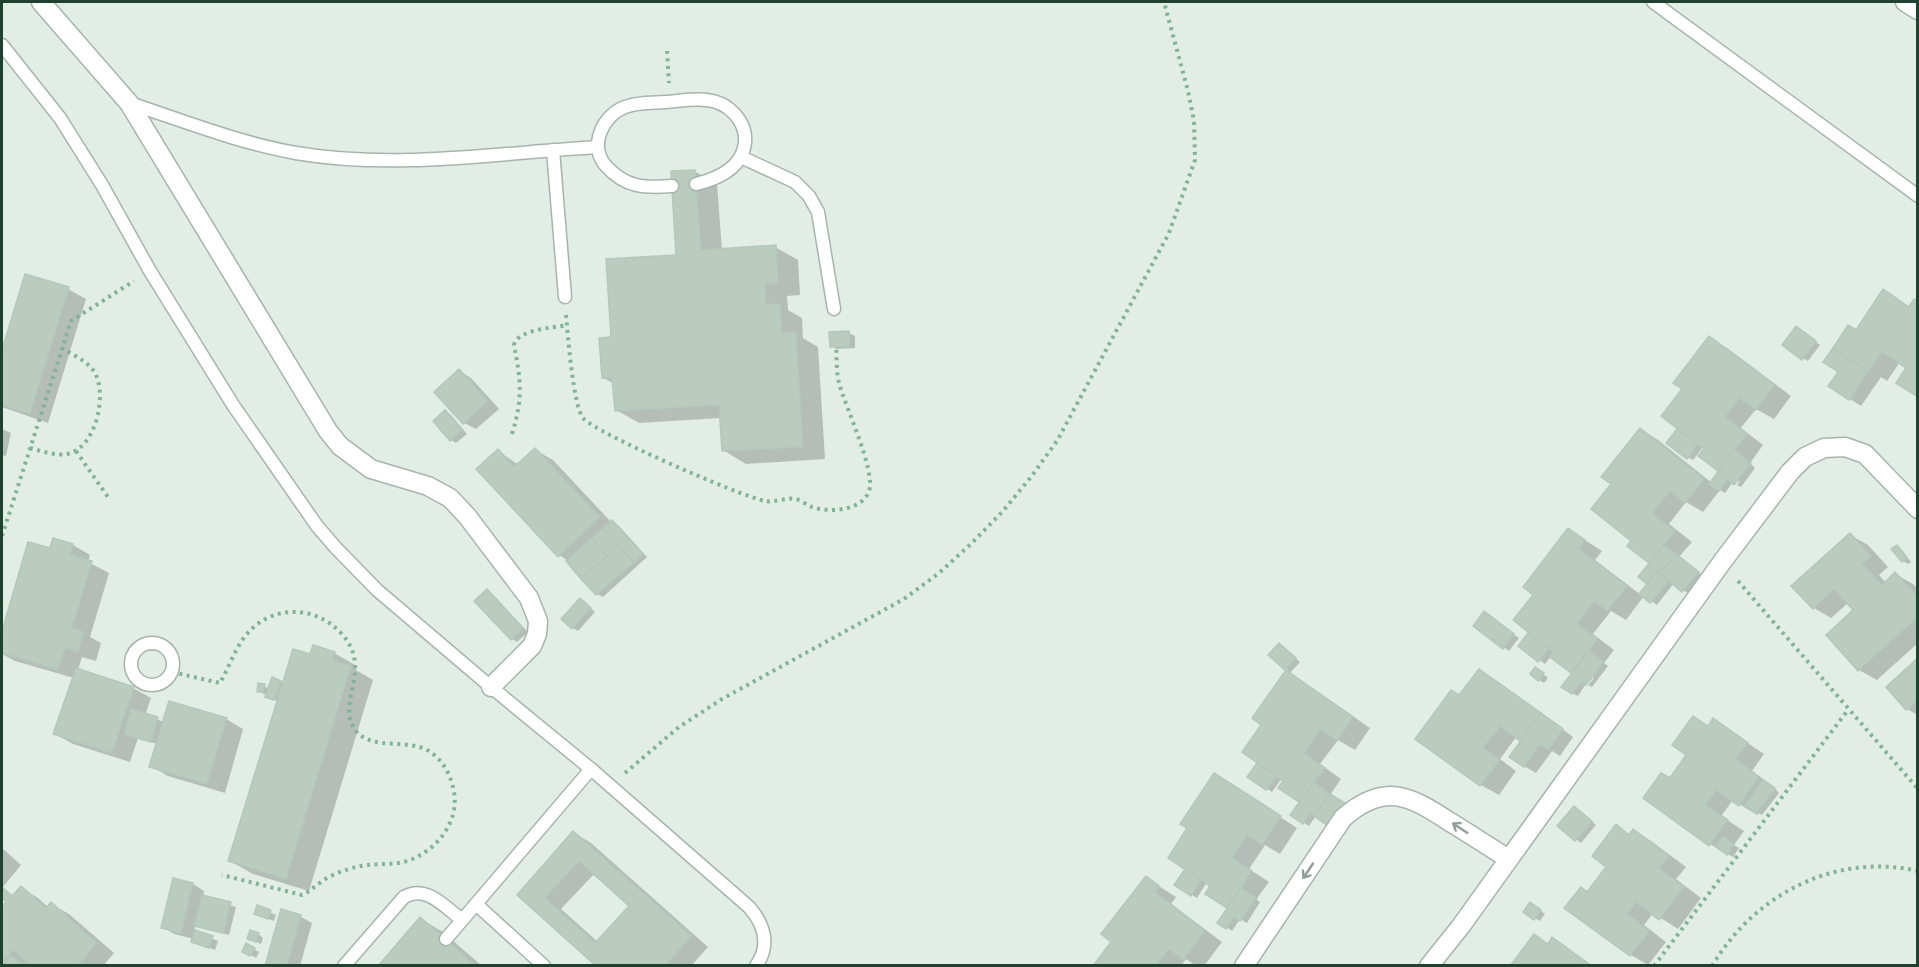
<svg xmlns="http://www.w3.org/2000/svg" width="1919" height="967" font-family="Commissioner,sans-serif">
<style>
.shadow{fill:#0003;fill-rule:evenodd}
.building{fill:#baccc0;stroke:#b3c8bb;stroke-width:1.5;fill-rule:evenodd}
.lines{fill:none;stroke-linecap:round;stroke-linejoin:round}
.service-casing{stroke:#a4b6ab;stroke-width:15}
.minor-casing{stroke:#a4b6ab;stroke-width:21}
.path{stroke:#7fb497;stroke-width:4;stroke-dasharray:3 4.5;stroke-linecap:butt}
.service{stroke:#fff;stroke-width:12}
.minor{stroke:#fff;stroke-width:18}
.oneway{stroke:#90a098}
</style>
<rect width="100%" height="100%" fill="#e2ede5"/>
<g class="shadow">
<path d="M694,171L717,184L722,250L775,247L798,260L800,295L787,296L788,310L802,318L803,338L818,347L825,459L746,464L723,450L721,418L639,423L616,410L613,383L603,378L612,338L678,256Z"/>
<path d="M26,276L68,289L86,299L48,423L2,407V356Z"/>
<path d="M1884,291L1910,308L1908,368L1900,362L1887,381L1881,377L1861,406L1830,386L1840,372L1856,331Z"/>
<path d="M1802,331L1820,345L1808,361L1803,358Z"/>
<path d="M849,333L855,336V348L837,349L831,346Z"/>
<path d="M1709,338L1727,348L1791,396L1774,419L1756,409L1741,428L1763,445L1750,463L1755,468L1741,487L1737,485L1740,481L1733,482L1725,493L1720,490L1703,512L1686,502L1669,524L1692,542L1679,557L1703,576L1689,594L1674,583L1657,605L1644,596L1626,620L1611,611L1593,634L1614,650L1604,663L1608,666L1592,687L1588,685L1594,678L1591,676L1578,696L1572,693L1573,673L1551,656L1545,664L1520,646L1536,637L1535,594L1569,530L1602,551L1595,560L1641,595L1649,584L1652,562L1633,541L1613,484L1640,429L1658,440L1712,483L1720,471L1700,456L1706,449L1703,447L1693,460L1688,457L1684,435V389Z"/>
<path d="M459,371L471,378L499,409L476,429L464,423Z"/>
<path d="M445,412L451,415L467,434L456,443L451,440Z"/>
<path d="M2,429L11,433L6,456L2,455Z"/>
<path d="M535,450L553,460L612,523L618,525L647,557L603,597L597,594L568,561L559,555L498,451L519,465Z"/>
<path d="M1850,535L1868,545L1888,567L1879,575L1886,583L1895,574L1913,584L1918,589V643L1877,680L1859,670L1828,635L1855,610L1848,603L1831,618L1814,608Z"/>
<path d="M29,544L51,550L73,545L90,555L88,562L109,573L90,637L101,643L96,661L82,657L78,670L133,688L151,698L145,715L164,722L226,719L243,729L225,793L168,776L151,766L157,744L138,738L130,762L73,744L55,734L74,678L15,661L2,654V636Z"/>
<path d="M1897,546L1902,550L1911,562L1908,564L1903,561Z"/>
<path d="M487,591L492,594L528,632L517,642L512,639Z"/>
<path d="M585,603L595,612L578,631L573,628Z"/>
<path d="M1490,617L1519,638L1509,651L1475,626Z"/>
<path d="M1284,648L1300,662L1290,673L1370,728L1355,750L1338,740L1320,764L1341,779L1309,826L1304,823L1302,802L1281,787L1285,781L1282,778L1272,792L1249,777L1259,762L1263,725L1254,718L1288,670L1286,668Z"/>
<path d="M334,653L357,666L356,670L373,680L309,891L253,874L230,861L279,702L258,691L264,686L269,689L281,682L284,684L311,656Z"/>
<path d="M1918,660V715L1907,709Z"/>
<path d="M1479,671L1497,681L1573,737L1560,756L1552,751L1536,773L1524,766L1522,740L1517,736L1500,759L1516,771L1499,795L1481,785L1417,738L1460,696Z"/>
<path d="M1541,672L1548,678L1544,683L1539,680Z"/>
<path d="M1714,720L1764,754L1752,771L1776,788L1775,789L1779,793L1762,815L1759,813L1757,815L1733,800L1721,816L1744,831L1734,845L1739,848L1733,857L1710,844L1670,780Z"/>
<path d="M1232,785L1297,828L1280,854L1265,845L1249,869L1269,882L1258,897L1257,900L1260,902L1247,923L1240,919L1232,931L1220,923L1229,908L1207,894L1212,885L1207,882L1197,898L1176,884L1187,869Z"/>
<path d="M1579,811L1596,825L1581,843L1559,826Z"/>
<path d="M1616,826L1631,835L1634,831L1651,841L1686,867L1676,879L1701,898L1678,929L1653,913L1644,925L1666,942L1648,965L1631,955L1567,907L1581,888L1588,893L1609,867Z"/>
<path d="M574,833L591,843L708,947L691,966H598L519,895ZM595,873L632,906L598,942L561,909Z"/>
<path d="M2,848L21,865L2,888Z"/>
<path d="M1146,878L1176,897L1171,904L1222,942L1204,966H1196L1186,959L1181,966H1095L1113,941Z"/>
<path d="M193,884L204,891L203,897L236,907L229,935L196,925L194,931L218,941L215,950L199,944L194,939L174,934L163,927Z"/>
<path d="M21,888L38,898L48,907L51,904L69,914L114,953L103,966H33L29,962L26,966H2V909L8,902L2,896V892L4,890L14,896Z"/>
<path d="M258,907L276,915L274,921L256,914Z"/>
<path d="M1536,907L1545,914L1540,921L1535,918Z"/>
<path d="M282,911L301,917L312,923L300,966H266Z"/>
<path d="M421,919L443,932L482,966H380Z"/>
<path d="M258,934L263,938L261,944L254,941Z"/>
<path d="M1534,936L1549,944L1553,939L1593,966H1512Z"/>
<path d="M246,945L259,952L256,958L244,951Z"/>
</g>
<g class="building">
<path d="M695,170L701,250L776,245L778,283L765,284L766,304H780L782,333L796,332L803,447L722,451L719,405L615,411L612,378H602L599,338L611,337L606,259L676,255L671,171Z"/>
<path d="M25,274L69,287L30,414L2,405V350Z"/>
<path d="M1883,289L1909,307L1914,299L1918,301V397L1896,383L1906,368L1882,352L1868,372L1833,348L1848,325L1856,330Z"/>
<path d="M1796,326L1816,341L1802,360L1782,345Z"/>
<path d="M849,331L850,346L830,347L829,332Z"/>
<path d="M1709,336L1775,385L1756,410L1740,398L1725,417L1747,434L1718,471L1698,456L1704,449L1661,416L1682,389L1673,383Z"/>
<path d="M1833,348L1868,372L1849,400L1828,386L1838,372L1823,362Z"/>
<path d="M459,369L488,401L463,424L434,392Z"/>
<path d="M445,410L462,430L450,441L433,421Z"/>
<path d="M1640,428L1704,479L1685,503L1670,491L1652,513L1675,531L1649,563L1627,546L1631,541L1591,509L1611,484L1601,477Z"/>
<path d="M1677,429L1698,444L1687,459L1666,443Z"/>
<path d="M535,448L600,517L558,557L476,469L498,449L514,467Z"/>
<path d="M1734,450L1751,463L1734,485L1727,479L1719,491L1709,484Z"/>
<path d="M612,520L643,554L634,563L603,528Z"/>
<path d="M603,528L634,563L622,573L591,538Z"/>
<path d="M1568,528L1585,540L1579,549L1627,586L1607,611L1594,601L1577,623L1598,639L1571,673L1550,657L1553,652L1513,620L1533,595L1523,587Z"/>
<path d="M1850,533L1871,556L1862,564L1882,585L1895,572L1918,597V617L1858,671L1826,635L1853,610L1834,589L1813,609L1791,586Z"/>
<path d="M53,538L73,544L70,555L92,561L72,628L84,632L78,652L65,648L58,670L2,653V631L28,542L50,548Z"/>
<path d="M591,538L607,556L581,579L566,561Z"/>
<path d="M1664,545L1676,554L1660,574L1657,571L1647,584L1638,577Z"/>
<path d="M1897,545L1907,558L1902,562L1891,549Z"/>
<path d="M1676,554L1699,572L1682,592L1660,574Z"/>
<path d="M607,556L622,573L596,595L581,579Z"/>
<path d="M1657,571L1669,581L1650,603L1639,594Z"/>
<path d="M487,589L523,628L511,640L474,601Z"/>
<path d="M580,598L591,608L572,629L561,619Z"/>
<path d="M1484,611L1514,634L1503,649L1473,626Z"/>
<path d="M1528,633L1549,648L1538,662L1518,646Z"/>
<path d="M1279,643L1296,658L1285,670L1268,655Z"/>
<path d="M313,645L335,652L332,660L351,666L286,879L228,861L293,649L310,654Z"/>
<path d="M1589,651L1604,662L1586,685L1581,682L1572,694L1561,687Z"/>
<path d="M1918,658V700L1906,710L1886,687Z"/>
<path d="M1535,667L1544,673L1538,681L1530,674Z"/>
<path d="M76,668L134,687L112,753L53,734Z"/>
<path d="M1479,669L1541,713L1520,741L1500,726L1483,748L1500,760L1480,786L1415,739L1451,690L1459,695Z"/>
<path d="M1286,670L1353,717L1337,741L1321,729L1304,753L1325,768L1299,802L1278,788L1283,781L1242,752L1261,725L1252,718Z"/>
<path d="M272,677L281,681L274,700L265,697Z"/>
<path d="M258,683L265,684L263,692H257Z"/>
<path d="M169,701L227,718L207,784L149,767Z"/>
<path d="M131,709L158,717L151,742L124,734Z"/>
<path d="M1541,713L1563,729L1548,750L1540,744L1524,767L1509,757Z"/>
<path d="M1693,716L1708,726L1713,718L1748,743L1736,759L1759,777L1739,806L1716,790L1705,805L1728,820L1709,846L1643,798L1661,773L1670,778L1686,755L1672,745Z"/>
<path d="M1257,763L1276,776L1266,790L1247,777Z"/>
<path d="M1214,773L1281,816L1262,845L1247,835L1232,858L1252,871L1227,908L1205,894L1210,886L1168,858L1187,828L1180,824Z"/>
<path d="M1763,780L1775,789L1756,813L1745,805Z"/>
<path d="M1314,782L1330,794L1314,816L1310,813L1303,824L1290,815Z"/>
<path d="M1330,794L1348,805L1331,828L1314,816Z"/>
<path d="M1574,806L1592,821L1575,841L1557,826Z"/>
<path d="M1616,824L1629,835L1633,829L1669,856L1659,868L1684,887L1659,920L1636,902L1627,914L1650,931L1630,956L1564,908L1581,887L1587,892L1606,867L1592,856Z"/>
<path d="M573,831L692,936L665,966H596L517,895ZM579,861L629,906L595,943L545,898Z"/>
<path d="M1723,836L1734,844L1727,855L1715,846Z"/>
<path d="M1185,869L1201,880L1191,896L1174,885Z"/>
<path d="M1146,876L1159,886L1155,892L1205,931L1183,960L1169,949L1155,966H1093L1111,942L1101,934Z"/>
<path d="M173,878L193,883L181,933L161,928Z"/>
<path d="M21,886L46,908L51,902L97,943L77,966H31L13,950L2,964V907L6,902L2,898V890L3,888L12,896Z"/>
<path d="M1241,888L1256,898L1240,921L1234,917L1226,929L1217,923Z"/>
<path d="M202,895L231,902L223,933L194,926Z"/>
<path d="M1530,902L1541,910L1534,920L1523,912Z"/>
<path d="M257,905L271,910L268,919L254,914Z"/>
<path d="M281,909L301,915L287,966H265Z"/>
<path d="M420,917L476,966H378Z"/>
<path d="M195,930L213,936L209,948L191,942Z"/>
<path d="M250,930L259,933L256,942L247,939Z"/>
<path d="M1534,934L1548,944L1552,937L1589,964L1588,966H1510Z"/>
<path d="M246,943L255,948L250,956L242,952Z"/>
<path d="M11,955L20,962L17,966H8L5,963Z"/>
</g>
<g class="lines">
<defs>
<g id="service">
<path d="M1653,2L1918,196"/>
<path d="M2,45L60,118L102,185L150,271L233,405L317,526L336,548L377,590L491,687L591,769L749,907C764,924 771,945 756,966"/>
<path d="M129,103C184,121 239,143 296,153C395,170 498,153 597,147"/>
<path d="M553,150L565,297"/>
<path d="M741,157L795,182L809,196L818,212L834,309"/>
<path d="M672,186C644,188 626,188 606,166C588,146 603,115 625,107C638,102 653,103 666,102C679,101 694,98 707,100C728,102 747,121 745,143C742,168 717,179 696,184"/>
<circle cx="152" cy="664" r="21"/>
<path d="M476,904L544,966"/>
<path d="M446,939L591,769"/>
<path d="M344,966L404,897C426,884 445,907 462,920"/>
</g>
<g id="minor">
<path d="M41,2L129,103L328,431L340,446L371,469L428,486L450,498L467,516L529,598L538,621L537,634L532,646L491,687"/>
<path d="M1905,2L1918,10"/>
<path d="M1244,966L1343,818C1384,782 1409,795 1450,822C1470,834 1489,847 1509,859"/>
<path d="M1429,966L1461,926L1722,562L1790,472L1805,457L1824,448L1845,447L1865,454L1918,509"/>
</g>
</defs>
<use href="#service" class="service-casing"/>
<use href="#minor" class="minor-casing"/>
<g class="path">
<path d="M667,51L669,83"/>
<path d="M566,315C568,335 573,405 583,418C595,433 740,496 765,501C775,503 786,497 796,499C802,501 807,505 812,507C829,513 862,511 869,491C876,471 845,406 839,383C836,371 837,358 836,346"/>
<path d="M512,434C523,398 521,381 514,345C518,329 553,328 567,325"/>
<path d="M30,448C41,451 55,456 67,454C96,449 109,392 93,370C85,360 73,355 62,348"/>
<path d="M76,451L110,500"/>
<path d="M2,536L71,321L134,281"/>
<path d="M1738,581L1918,789"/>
<path d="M172,672L220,683C228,669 234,652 243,639C267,605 313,603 341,633C375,670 334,703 356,731C373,751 407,738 429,751C443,760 451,775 454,792C460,825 431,858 398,863C382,865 366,863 349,869C339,872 329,876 321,882C314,887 309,892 302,895L222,875"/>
<path d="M625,773L679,727L722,699L904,599L939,573L972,543L1003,511L1031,477L1057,441L1169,233L1195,160L1194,121L1188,91L1164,2"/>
<path d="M1654,966L1848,710"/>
<path d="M1712,966C1754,895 1835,852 1918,871"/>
</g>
<use href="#service" class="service"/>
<use href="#minor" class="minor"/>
</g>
<defs><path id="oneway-shaft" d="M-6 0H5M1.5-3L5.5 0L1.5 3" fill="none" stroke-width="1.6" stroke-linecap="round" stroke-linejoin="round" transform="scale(1.5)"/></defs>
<g class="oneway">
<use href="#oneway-shaft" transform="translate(1460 828) rotate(-147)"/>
<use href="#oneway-shaft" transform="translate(1308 871) rotate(124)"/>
</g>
<rect width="1919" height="967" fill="none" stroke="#204030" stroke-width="6"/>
</svg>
